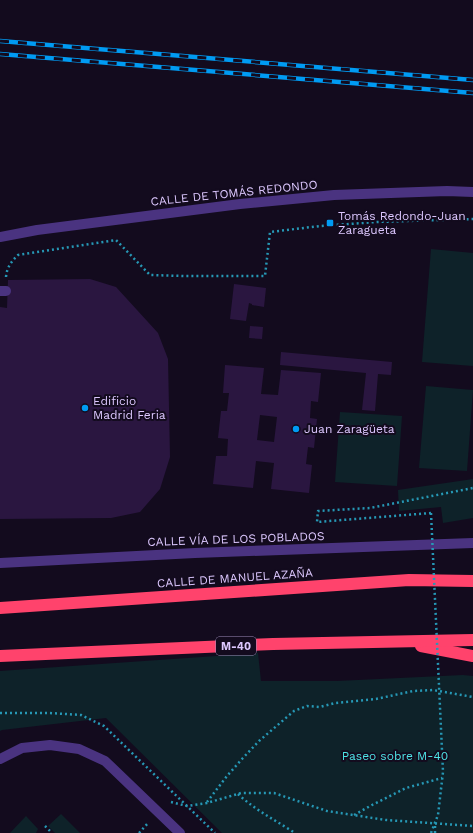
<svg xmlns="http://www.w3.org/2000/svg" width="473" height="833" font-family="'Work Sans',sans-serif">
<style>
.green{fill:#0e2229}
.building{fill:#2a1640;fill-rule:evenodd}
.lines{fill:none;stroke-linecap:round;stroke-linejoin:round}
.path{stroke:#2698b5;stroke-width:2.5;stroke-dasharray:2 3;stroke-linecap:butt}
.minor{stroke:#4a3380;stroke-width:10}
.highway{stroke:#ff436c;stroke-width:12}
.rail-casing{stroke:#009bf3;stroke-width:4.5}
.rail{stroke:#130b1e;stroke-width:3;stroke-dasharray:9;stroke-linecap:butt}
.path-bridge{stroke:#2698b5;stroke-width:2.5;stroke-dasharray:2 3;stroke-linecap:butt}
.poi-dot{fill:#009bf3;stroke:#130b1e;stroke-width:1.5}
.labels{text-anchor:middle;stroke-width:4;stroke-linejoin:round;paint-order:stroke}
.shield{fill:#130b1e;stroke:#a08fbc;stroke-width:1}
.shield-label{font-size:11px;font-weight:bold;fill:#ddc8ff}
.street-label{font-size:12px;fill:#ddc8ff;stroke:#130b1e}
.poi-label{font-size:12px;fill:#ddc8ff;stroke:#130b1e;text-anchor:start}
.park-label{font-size:12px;fill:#4ee3e5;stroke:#130b1e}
</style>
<rect width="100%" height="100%" fill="#130b1e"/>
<g class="green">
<path d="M431,249L473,253V366L422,362Z"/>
<path d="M426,386L473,390L467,471L419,468Z"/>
<path d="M340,412L402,416L397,486L335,482Z"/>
<path d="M473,479V518L443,523L441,507L399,511L398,490Z"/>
<path d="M258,653L261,681H337L463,675L473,676V833H222L106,718L2,730L0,731V671Z"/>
<path d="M61,814L80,833H55L48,826Z"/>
<path d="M26,816L38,829L36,833H10Z"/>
</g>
<g class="building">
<path d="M90,279L116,287L158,333L168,359L170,457L160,489L140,512L111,518L0,519V307L7,308L8,280Z"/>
<path d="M234,284L266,288L264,307L252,305V304L249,303L246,321L230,319Z"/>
<path d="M250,326L263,327L262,339L249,338Z"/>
<path d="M281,352L392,362L391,375L378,374L375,411L362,410L366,373L280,365Z"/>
<path d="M225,365L264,368L261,394L278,395L281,370L321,373L318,402L311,401L310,418L317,419L314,448L308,447L306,464L312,465L309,493L271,489L274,463L256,461L253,488L213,484L216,456H227L228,439L218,438L221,411H227L229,393H223ZM260,415L277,417L274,442L257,440Z"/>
</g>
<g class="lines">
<g class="path">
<path d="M6,277C7,267 11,262 18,255L116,240L150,275L184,276H265L270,232L320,226L377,222L473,219"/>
<path d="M431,513L317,522L318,511L370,508L473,488"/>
<path d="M0,713H50L81,715L104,726L215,833"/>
<path d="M238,794C255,810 275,820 295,833"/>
<path d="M171,802L187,806L207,803L241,793H274L327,811L386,820L473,826"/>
<path d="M207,802L227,776L242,759L259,741L294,711L307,706L320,707L335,703L376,699L413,691L433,690L473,697"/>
<path d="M354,815L372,805L406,788L442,778"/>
<path d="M45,826L52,833"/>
<path d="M435,826V833"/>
<path d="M139,833L148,823"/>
<path d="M431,833L438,815L443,772"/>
</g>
<g class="minor">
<path d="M0,237L37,230L240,204L334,195L447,191L473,192"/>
<path d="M0,291H6"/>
<path d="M0,563L195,553L473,543"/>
<path d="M0,759L22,748L50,745L79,749L105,761L180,833"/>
</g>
<g class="highway">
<path d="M0,608L409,580L473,581"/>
<path d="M421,646L473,656"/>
<path d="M0,656L273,644L473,640"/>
</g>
<defs>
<g id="rail">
<path d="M0,41L473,80"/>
<path d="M0,54L473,93"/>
</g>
</defs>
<use href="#rail" class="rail-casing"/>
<use href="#rail" class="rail"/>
<path class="path-bridge" d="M431,513L443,772"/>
</g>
<g class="poi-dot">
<rect x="326" y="219" width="8" height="8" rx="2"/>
<circle cx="85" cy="408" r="4"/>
<circle cx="296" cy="429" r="4"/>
</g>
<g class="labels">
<rect class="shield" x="216" y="637" width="40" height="18" rx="3"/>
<g class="shield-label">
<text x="236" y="650">M-40</text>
</g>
<g class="street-label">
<text transform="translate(234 193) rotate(-6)" y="4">CALLE DE TOMÁS REDONDO</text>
<text transform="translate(236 539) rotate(-2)" y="4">CALLE VÍA DE LOS POBLADOS</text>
<text transform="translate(235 578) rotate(-4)" y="4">CALLE DE MANUEL AZAÑA</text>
</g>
<g class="poi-label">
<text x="338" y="220">Tomás Redondo-Juan<tspan x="338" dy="14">Zaragueta</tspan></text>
<text x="93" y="405">Edificio<tspan x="93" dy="14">Madrid Feria</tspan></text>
<text x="304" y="433">Juan Zaragüeta</text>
</g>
<g class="park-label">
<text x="395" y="760">Paseo sobre M-40</text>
</g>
</g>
</svg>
